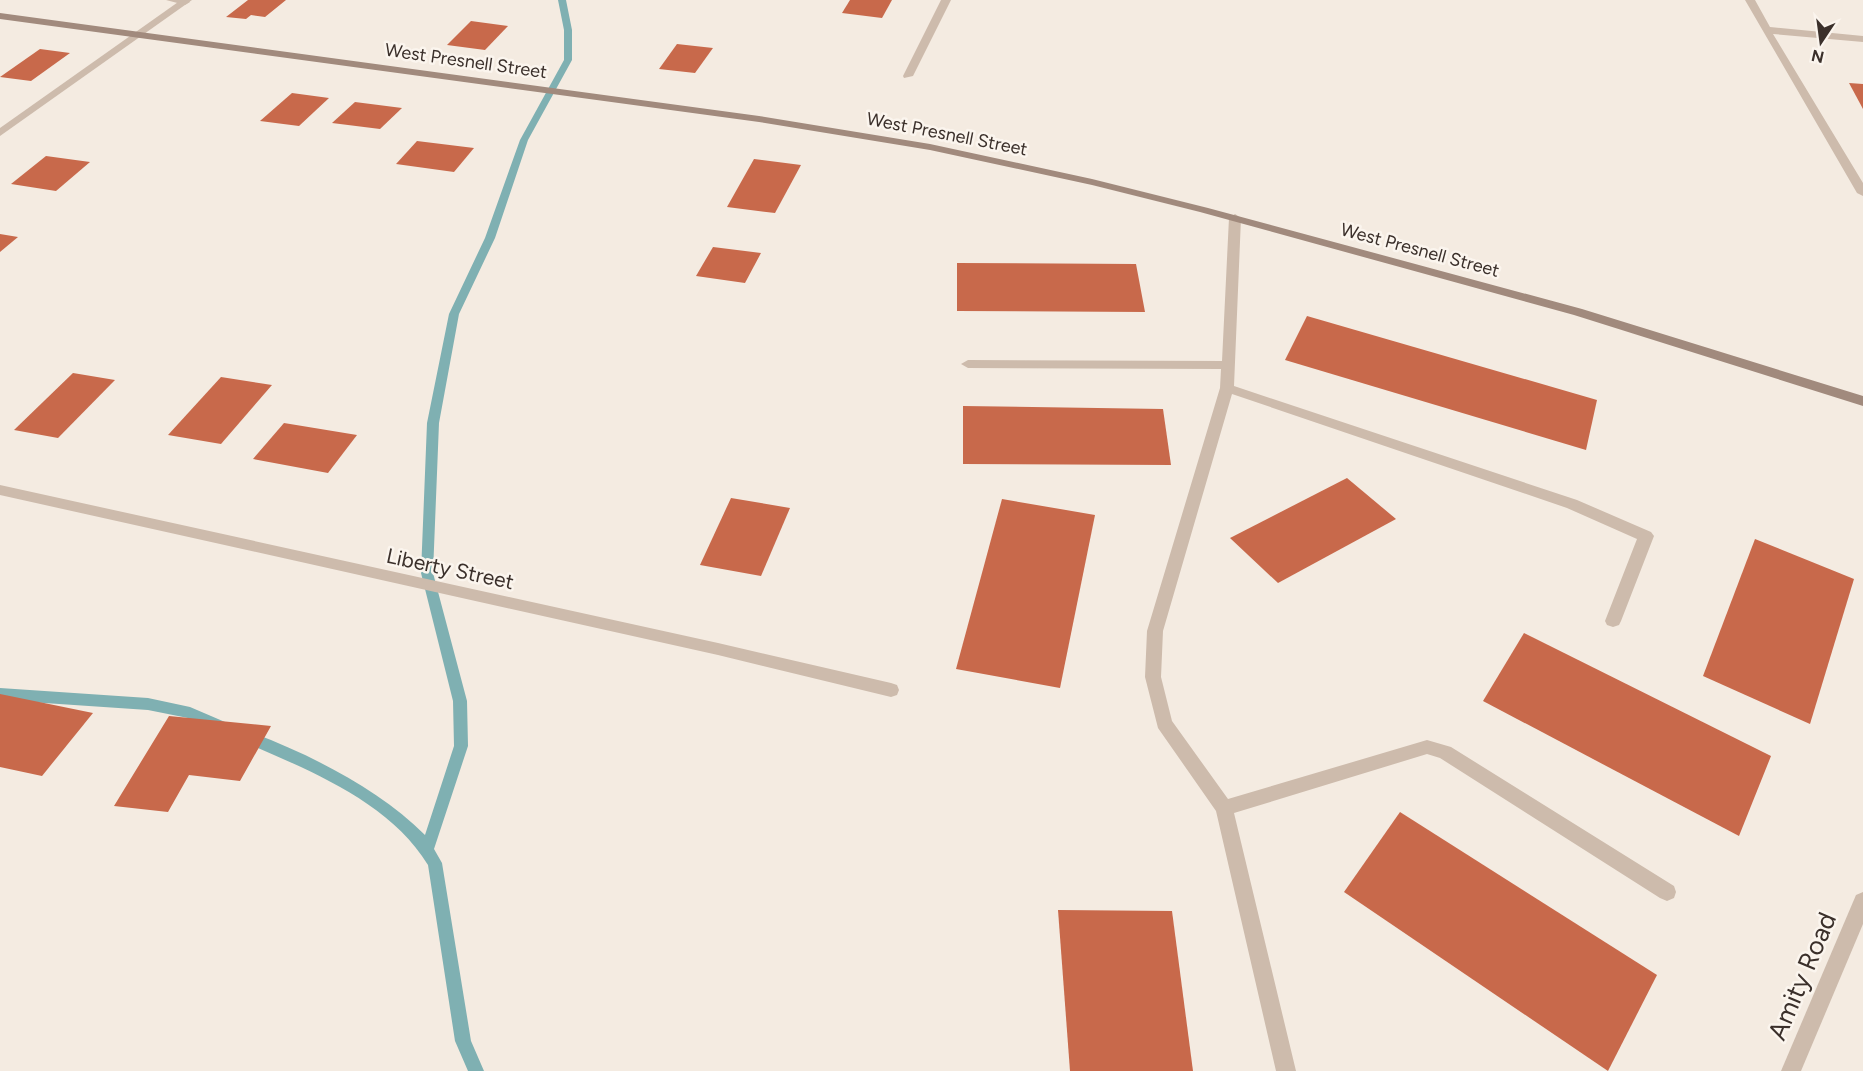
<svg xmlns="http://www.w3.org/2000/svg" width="1863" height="1071" font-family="Figtree,sans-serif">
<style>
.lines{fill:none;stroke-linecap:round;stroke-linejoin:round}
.stream{fill:#7fb0b2;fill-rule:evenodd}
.building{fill:#c8694b}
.lane{fill:#cdbbac;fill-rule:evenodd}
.street{fill:#cdbbac;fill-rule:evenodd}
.secondary{fill:#a18a7d;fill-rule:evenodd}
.labels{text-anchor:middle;stroke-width:5;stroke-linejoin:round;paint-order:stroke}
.far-street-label{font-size:18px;fill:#3b302b;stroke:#fbf5ee}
.street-label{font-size:21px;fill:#3b302b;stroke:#fbf5ee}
.near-street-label{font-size:26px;fill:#3b302b;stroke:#fbf5ee}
</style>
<rect width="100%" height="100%" fill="#f4ebe1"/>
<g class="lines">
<g class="stream">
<path d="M558,0H566L572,30V60L528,140L495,238L459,314L439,423L433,573L467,701L468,746L434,849L442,863L471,1041L484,1071H468L455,1041L428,865C389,801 308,770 242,741L240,737L242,733L247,731C308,753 379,789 425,835L454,746L453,701L421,573L427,423L449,314L485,238L520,140L564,60V30Z"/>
<path d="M0,688L148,698L190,707L225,722L227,726L225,730L220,732L188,718L148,710L0,700Z"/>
</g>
</g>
<g class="building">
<path d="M248,0H286L265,17L251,15L246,19L226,17Z"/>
<path d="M850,0H892L882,18L842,13Z"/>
<path d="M471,21L508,26L485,50L447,45Z"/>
<path d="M677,44L713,48L695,73L659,69Z"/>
<path d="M40,49L70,53L31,81L0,77Z"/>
<path d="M1849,83L1863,84V109Z"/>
<path d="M292,93L329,98L299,126L260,121Z"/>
<path d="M355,102L402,108L380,129L332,123Z"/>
<path d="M417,141L474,148L454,172L396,164Z"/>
<path d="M46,156L90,162L56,191L11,184Z"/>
<path d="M754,159L801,165L775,213L727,207Z"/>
<path d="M0,234L18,237L0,252Z"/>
<path d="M713,247L761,253L745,283L696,276Z"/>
<path d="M957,263L1136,264L1145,312L957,311Z"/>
<path d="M1307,316L1597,400L1586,450L1285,360Z"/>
<path d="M73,373L115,380L58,438L14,430Z"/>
<path d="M221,377L272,385L221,444L168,435Z"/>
<path d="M963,406L1163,409L1171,465L963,464Z"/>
<path d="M284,423L357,435L328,473L253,459Z"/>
<path d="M1347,478L1396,519L1278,583L1230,538Z"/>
<path d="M731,498L790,508L761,576L700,565Z"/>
<path d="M1002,499L1095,515L1060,688L956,669Z"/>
<path d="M1755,539L1854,579L1810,724L1703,676Z"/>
<path d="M1524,633L1771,756L1739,836L1483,701Z"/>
<path d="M0,694L93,713L42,776L0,767Z"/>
<path d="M169,716L271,726L240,781L189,775L168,812L114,806Z"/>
<path d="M1400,812L1657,975L1608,1071L1344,892Z"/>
<path d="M1058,910L1172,911L1193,1071H1070Z"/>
</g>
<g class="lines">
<g class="lane">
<path d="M166,0H188L190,2L185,5Z"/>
<path d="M1235,214L1241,218L1234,386L1577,500L1651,532L1654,536L1621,621L1619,625L1613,627L1607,625L1605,621L1637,539L1567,508L1232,394L1163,631L1161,677L1172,721L1228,799L1427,740L1451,747L1674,886L1676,892L1674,898L1667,901L1660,898L1440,758L1427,754L1234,813L1296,1071H1276L1216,811L1158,728L1145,677L1147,631L1220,388L1221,369L968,368L961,364L968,360L1222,361L1229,218Z"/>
</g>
<g class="street">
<path d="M181,0H192L0,136V128Z"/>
<path d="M941,0H951L913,76L904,78L903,76Z"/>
<path d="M1745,0H1755L1770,27L1863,36V42L1773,34L1863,183V196L1857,193Z"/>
<path d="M0,485L718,643L891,683L897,685L899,690L897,695L891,697L718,655L0,495Z"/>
<path d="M1863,892V924L1801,1071H1781L1856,895Z"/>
</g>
<path class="secondary" d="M0,13L759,116L930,144L1092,179L1208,208L1582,309L1863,396V406L1574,315L1200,212L1092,185L930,150L759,122L0,19Z"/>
</g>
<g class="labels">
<g class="far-street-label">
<text transform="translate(466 61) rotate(8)" y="6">West Presnell Street</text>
<text transform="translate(947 134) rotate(11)" y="6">West Presnell Street</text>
<text transform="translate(1420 250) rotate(15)" y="6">West Presnell Street</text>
</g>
<g class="street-label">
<text transform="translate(450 569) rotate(12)" y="7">Liberty Street</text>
</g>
<g class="near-street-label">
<text transform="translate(1802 976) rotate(-67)" y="9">Amity Road</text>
</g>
</g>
<g transform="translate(1821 42) rotate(193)" stroke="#fbf5ee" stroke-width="4.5" paint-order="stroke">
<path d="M0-4.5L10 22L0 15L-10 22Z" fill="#3b302b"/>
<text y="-9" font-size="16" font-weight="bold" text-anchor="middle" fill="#3b302b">N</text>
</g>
</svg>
